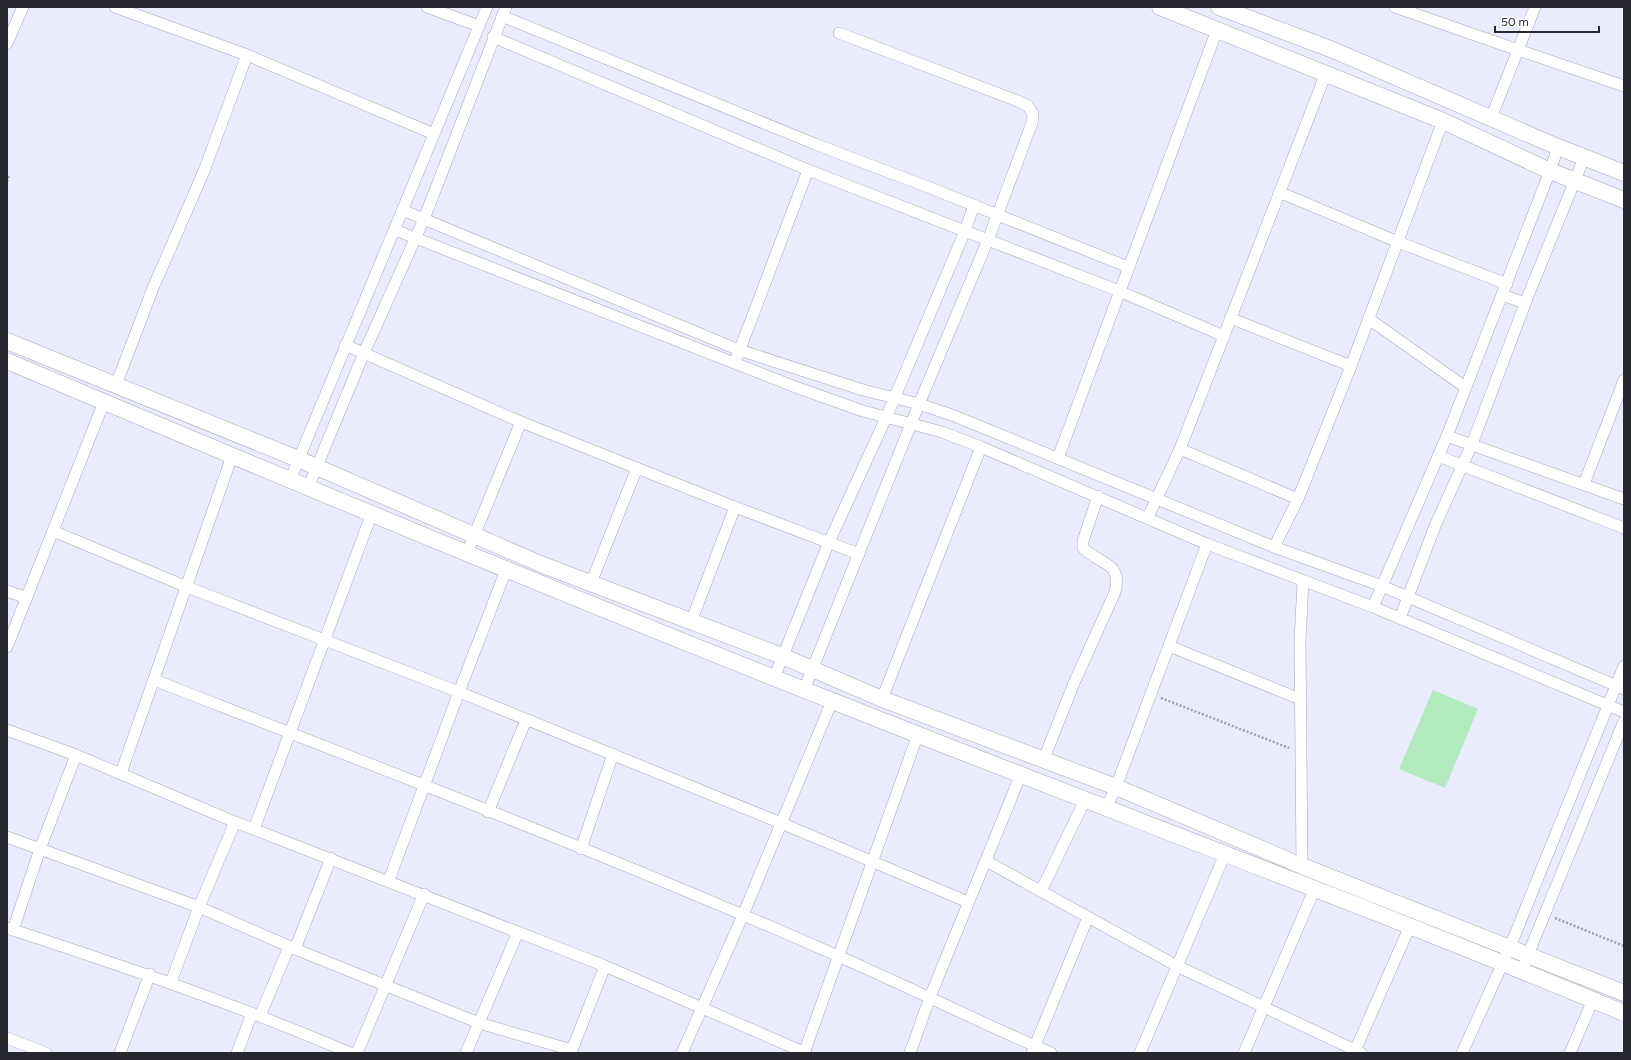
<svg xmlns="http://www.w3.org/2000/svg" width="1631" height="1060" font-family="Figtree,sans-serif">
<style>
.green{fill:#b2e9bd}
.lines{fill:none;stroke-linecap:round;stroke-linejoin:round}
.street-casing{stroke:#a4a6ba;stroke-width:12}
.secondary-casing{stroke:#a4a6ba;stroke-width:17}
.path{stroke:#9ea0ae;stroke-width:2.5;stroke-dasharray:2 2;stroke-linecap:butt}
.street{stroke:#fff;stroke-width:11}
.secondary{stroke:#fff;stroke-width:16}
</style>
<rect width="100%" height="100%" fill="#eaecfd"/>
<path class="green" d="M1433,690L1478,709L1445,788L1399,769Z"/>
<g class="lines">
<defs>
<g id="street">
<path d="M115,7L247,55"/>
<path d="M427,7L479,26"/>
<path d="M1395,7L1518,50L1491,118"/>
<path d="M1535,7L1518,50L1624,86"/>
<path d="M502,16L815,144L928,187L1128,267"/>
<path d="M493,37L808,170L1119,291L1224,336"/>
<path d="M7,43L23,7"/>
<path d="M1279,192L1398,242L1507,284"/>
<path d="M402,210L739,350L863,390L919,404L952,415L1274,547L1382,586L1624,689"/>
<path d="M395,230L798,388L863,411L942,432L981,447L1207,544L1373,607L1624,712"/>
<path d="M1502,295L1525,303"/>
<path d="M1230,318L1351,366"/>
<path d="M1369,319L1465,387"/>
<path d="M345,345L521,422L735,507L859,554"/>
<path d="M737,357L808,170"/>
<path d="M116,385L153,288L204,171L247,55L434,134"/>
<path d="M1447,436L1624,499"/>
<path d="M1180,449L1298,499"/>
<path d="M1438,456L1624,528"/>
<path d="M1058,458L1217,30"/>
<path d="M290,480L487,7"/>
<path d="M1584,484L1624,380"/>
<path d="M308,488L364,353L424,219L506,7"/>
<path d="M1148,517L1180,449L1326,73"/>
<path d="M53,531L187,587L459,692L506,570"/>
<path d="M1274,547L1298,499L1351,366L1443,121"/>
<path d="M467,553L521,422"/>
<path d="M591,583L637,468"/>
<path d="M7,591L27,598"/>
<path d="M1373,607L1447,436L1550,171L1558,147"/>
<path d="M1400,618L1435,526L1472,444L1528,296L1584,158"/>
<path d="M691,622L735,507"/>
<path d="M1169,646L1300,699"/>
<path d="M7,647L104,402"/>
<path d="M774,678L829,542L886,418L965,231L974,205"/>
<path d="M154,680C383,769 613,857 838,956C909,987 979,1022 1051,1053"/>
<path d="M804,690L919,404L988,240L1032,123L1033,114L1028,106L1020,102L839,33"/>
<path d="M882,699L981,447"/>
<path d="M7,730L76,755L235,822L605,966L806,1053"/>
<path d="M1043,761L1074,683L1115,592C1123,561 1099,565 1083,548V541L1098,496"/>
<path d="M121,773L232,456"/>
<path d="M1106,808L1116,787L1207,544"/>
<path d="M488,812L526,720"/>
<path d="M254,829L372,513"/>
<path d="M7,837L199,907L295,949L479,1023L572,1050L605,966"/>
<path d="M581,849L613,754"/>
<path d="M986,861L1177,966L1361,1053"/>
<path d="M1302,866L1300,642L1303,581"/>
<path d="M389,880L459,692L781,823L968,902"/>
<path d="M1041,891L1085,800"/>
<path d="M7,928C123,966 238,1005 350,1053"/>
<path d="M13,930L40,849L76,755"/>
<path d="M295,949L331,858"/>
<path d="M1525,962L1624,721"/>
<path d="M171,982L199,907L235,822"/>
<path d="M260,1016L289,947"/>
<path d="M7,1038L46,1053"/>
<path d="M120,1053L150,974"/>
<path d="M237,1053L252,1013"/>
<path d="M357,1053L424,894"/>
<path d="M466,1053L518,932"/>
<path d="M682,1053L743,915L832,701"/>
<path d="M804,1053L918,734"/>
<path d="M910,1053L930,997L1021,774"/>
<path d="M1032,1053L1088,917"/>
<path d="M1140,1053L1225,854"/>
<path d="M1244,1053L1315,888"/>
<path d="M1354,1053L1410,926"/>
<path d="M1462,1053L1510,947L1624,666"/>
<path d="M1570,1053L1593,1000"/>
</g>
<g id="secondary">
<path d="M1160,7L1443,121L1550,171L1624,200"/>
<path d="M1219,7L1333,50L1558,147L1624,173"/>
<path d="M7,341L298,459L543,565L782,656L882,699L1116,787L1302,866L1624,993"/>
<path d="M7,361C279,476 551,590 825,698C1091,804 1360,903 1624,1013"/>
</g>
</defs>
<use href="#street" class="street-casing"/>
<use href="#secondary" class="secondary-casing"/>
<g class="path">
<path d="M7,182L9,175"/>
<path d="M1161,698L1289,748"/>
<path d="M1555,918L1624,946"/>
</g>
<use href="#street" class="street"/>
<use href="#secondary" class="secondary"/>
</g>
<rect width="1631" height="1060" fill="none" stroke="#26272f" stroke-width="16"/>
<path d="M1495 26v6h104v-6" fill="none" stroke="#26272f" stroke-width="2"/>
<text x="1501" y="26" font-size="12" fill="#26272f" stroke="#ffffff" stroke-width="3" paint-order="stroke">50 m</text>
</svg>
